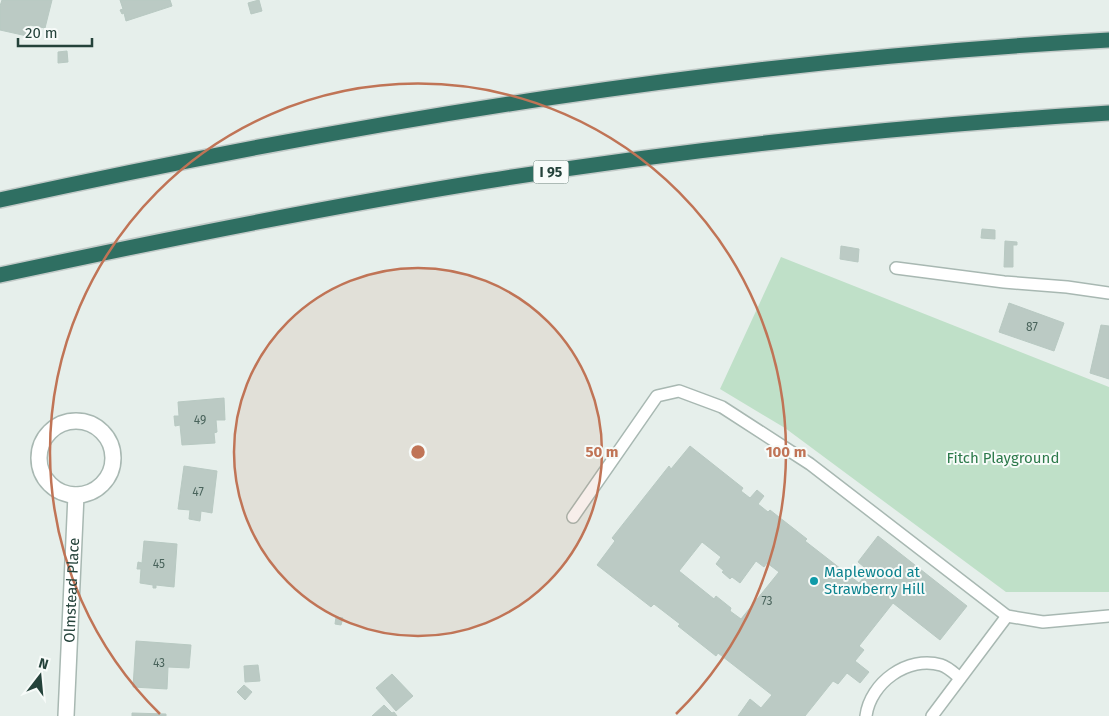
<svg xmlns="http://www.w3.org/2000/svg" width="1109" height="716" font-family="'Fira Sans',sans-serif">
<style>
.green{fill:#bfe0c8}
.building{fill:#bbcac4;stroke:#b8c9c2;fill-rule:evenodd}
.lines{fill:none;stroke-linecap:round;stroke-linejoin:round}
.lane-casing{stroke:#a8b8b2;stroke-width:14}
.street-casing{stroke:#a8b8b2;stroke-width:18}
.highway-casing{stroke:#c2cac8;stroke-width:18}
.lane{stroke:#fff;stroke-width:11}
.street{stroke:#fff;stroke-width:15}
.highway{stroke:#2f6f62;stroke-width:15}
.ring{fill:none;stroke:#c07456;stroke-width:2.5}
.culture-dot{fill:#0f9aa8;stroke:#f7fbf9;stroke-width:2}
.labels{text-anchor:middle;stroke-width:4;stroke-linejoin:round;paint-order:stroke}
.number-label{font-size:12px;fill:#4a645c}
.shield{fill:#f7fbf9;stroke:#637a73;stroke-width:1}
.shield-label{font-size:14px;font-weight:bold;fill:#24423a}
.park-label{font-size:15px;fill:#2d7a4b;stroke:#f7fbf9}
.culture-label{font-size:15px;fill:#0d838f;stroke:#f7fbf9;text-anchor:start}
.street-label{font-size:15px;fill:#24423a;stroke:#f7fbf9}
.centre{fill:#c07456;stroke:#f7fbf9;stroke-width:2.5}
.ring-label{font-size:15px;text-anchor:middle;font-weight:bold;fill:#c07456;stroke:#f7fbf9;stroke-width:4;stroke-linejoin:round;paint-order:stroke}
</style>
<rect width="100%" height="100%" fill="#e6efeb"/>
<path class="green" d="M781,257L1109,387V592H1006L785,428L720,389Z"/>
<g class="building">
<path d="M2,0H52L45,28L30,25L27,36L0,30V6Z"/>
<path d="M120,0H170L172,6L126,21L124,13L122,14L120,10L123,9Z"/>
<path d="M259,0L262,11L251,14L248,3Z"/>
<path d="M67,51L68,62L58,63V52Z"/>
<path d="M982,229L995,230V239L981,238Z"/>
<path d="M1005,241L1017,242V245H1013V267H1004Z"/>
<path d="M841,246L859,249L858,262L840,259Z"/>
<path d="M1009,303L1064,323L1054,351L999,332Z"/>
<path d="M1101,325L1109,326V379L1090,373Z"/>
<path d="M224,398L225,420H216L217,432L214,433L215,443L182,445L180,425L175,426L174,416H179L178,402Z"/>
<path d="M690,446L743,488L741,491L750,498L757,490L764,496L758,504L768,512L770,510L807,539L805,541L859,583L869,571L858,562L878,536L967,606L940,640L893,603L859,646L864,650L855,661L869,672L860,683L847,673L838,684L833,681L805,716H738L750,699L761,708L772,695L718,653L716,656L678,626L680,624L654,604L651,607L597,565L615,541L612,538L669,466L671,469ZM702,542L721,557L716,564L724,571L722,572L730,579L732,577L740,583L756,561L764,567L767,563L779,572L741,619L730,611L731,608L716,596L714,599L679,571Z"/>
<path d="M184,466L217,471L212,513L201,511L200,521L189,519L190,510L178,509Z"/>
<path d="M144,541L177,544L174,587L156,585V588H153V585L140,583L141,569H137L138,562L142,563Z"/>
<path d="M336,617L343,618L341,625L335,624Z"/>
<path d="M136,641L191,645L189,668L168,667L167,689L133,687Z"/>
<path d="M258,665L260,681L245,682L244,666Z"/>
<path d="M392,674L413,696L396,711L376,688Z"/>
<path d="M244,685L252,692L245,700L237,692Z"/>
<path d="M384,705L392,713L394,712L397,716H372Z"/>
<path d="M132,713L166,714V716H132Z"/>
</g>
<g class="lines">
<defs>
<g id="lane">
<path d="M896,268L1004,282L1067,287L1109,293"/>
<path d="M573,517L657,396L679,391L722,407L810,464L1007,616L1043,622L1109,616"/>
<path d="M866,716C870,683 908,655 941,665C948,667 955,674 960,678"/>
<path d="M932,716L1007,616"/>
</g>
<g id="street">
<circle cx="76" cy="458" r="37"/>
<path id="s1" d="M66,716L76,495"/>
</g>
<g id="highway">
<path d="M0,200C365,120 735,60 1109,40"/>
<path d="M0,275C162,240 324,207 487,181C693,148 901,126 1109,113"/>
</g>
</defs>
<use href="#lane" class="lane-casing"/>
<use href="#street" class="street-casing"/>
<use href="#highway" class="highway-casing"/>
<use href="#lane" class="lane"/>
<use href="#street" class="street"/>
<use href="#highway" class="highway"/>
</g>
<circle cx="418" cy="452" r="184" fill="#c07456" fill-opacity=".12"/>
<g class="ring">
<circle cx="418" cy="452" r="184"/>
<path d="M160 714A368 368 0 1 1 676 714"/>
</g>
<circle class="culture-dot" cx="814" cy="581" r="5"/>
<g class="labels">
<g class="number-label">
<text x="1032" y="331">87</text>
<text x="200" y="424">49</text>
<text x="198" y="496">47</text>
<text x="159" y="568">45</text>
<text x="767" y="605">73</text>
<text x="159" y="667">43</text>
</g>
<rect class="shield" x="533.5" y="160.5" width="35" height="23" rx="4"/>
<g class="shield-label">
<text x="551" y="177">I 95</text>
</g>
<g class="park-label">
<text x="1003" y="463">Fitch Playground</text>
</g>
<g class="culture-label">
<text x="824" y="577">Maplewood at<tspan x="824" dy="17">Strawberry Hill</tspan></text>
</g>
<g class="street-label">
<text dy="5" stroke="none"><textPath href="#s1" startOffset="126">Olmstead Place</textPath></text>
</g>
</g>
<circle cx="418" cy="452" r="8" class="centre"/>
<g class="ring-label">
<text x="602" y="457">50 m</text>
<text x="786" y="457">100 m</text>
</g>
<g transform="translate(40 676) rotate(16)" stroke="#f7fbf9" stroke-width="4" paint-order="stroke">
<path d="M0-4L9 19L0 12L-9 19Z" fill="#24423a"/>
<text y="-8" font-size="14" font-weight="bold" text-anchor="middle" fill="#24423a">N</text>
</g>
<path d="M18 38v8h74v-8" fill="none" stroke="#24423a" stroke-width="2.5"/>
<text x="25" y="38" font-size="15" fill="#24423a" stroke="#f7fbf9" stroke-width="4" paint-order="stroke">20 m</text>
</svg>
